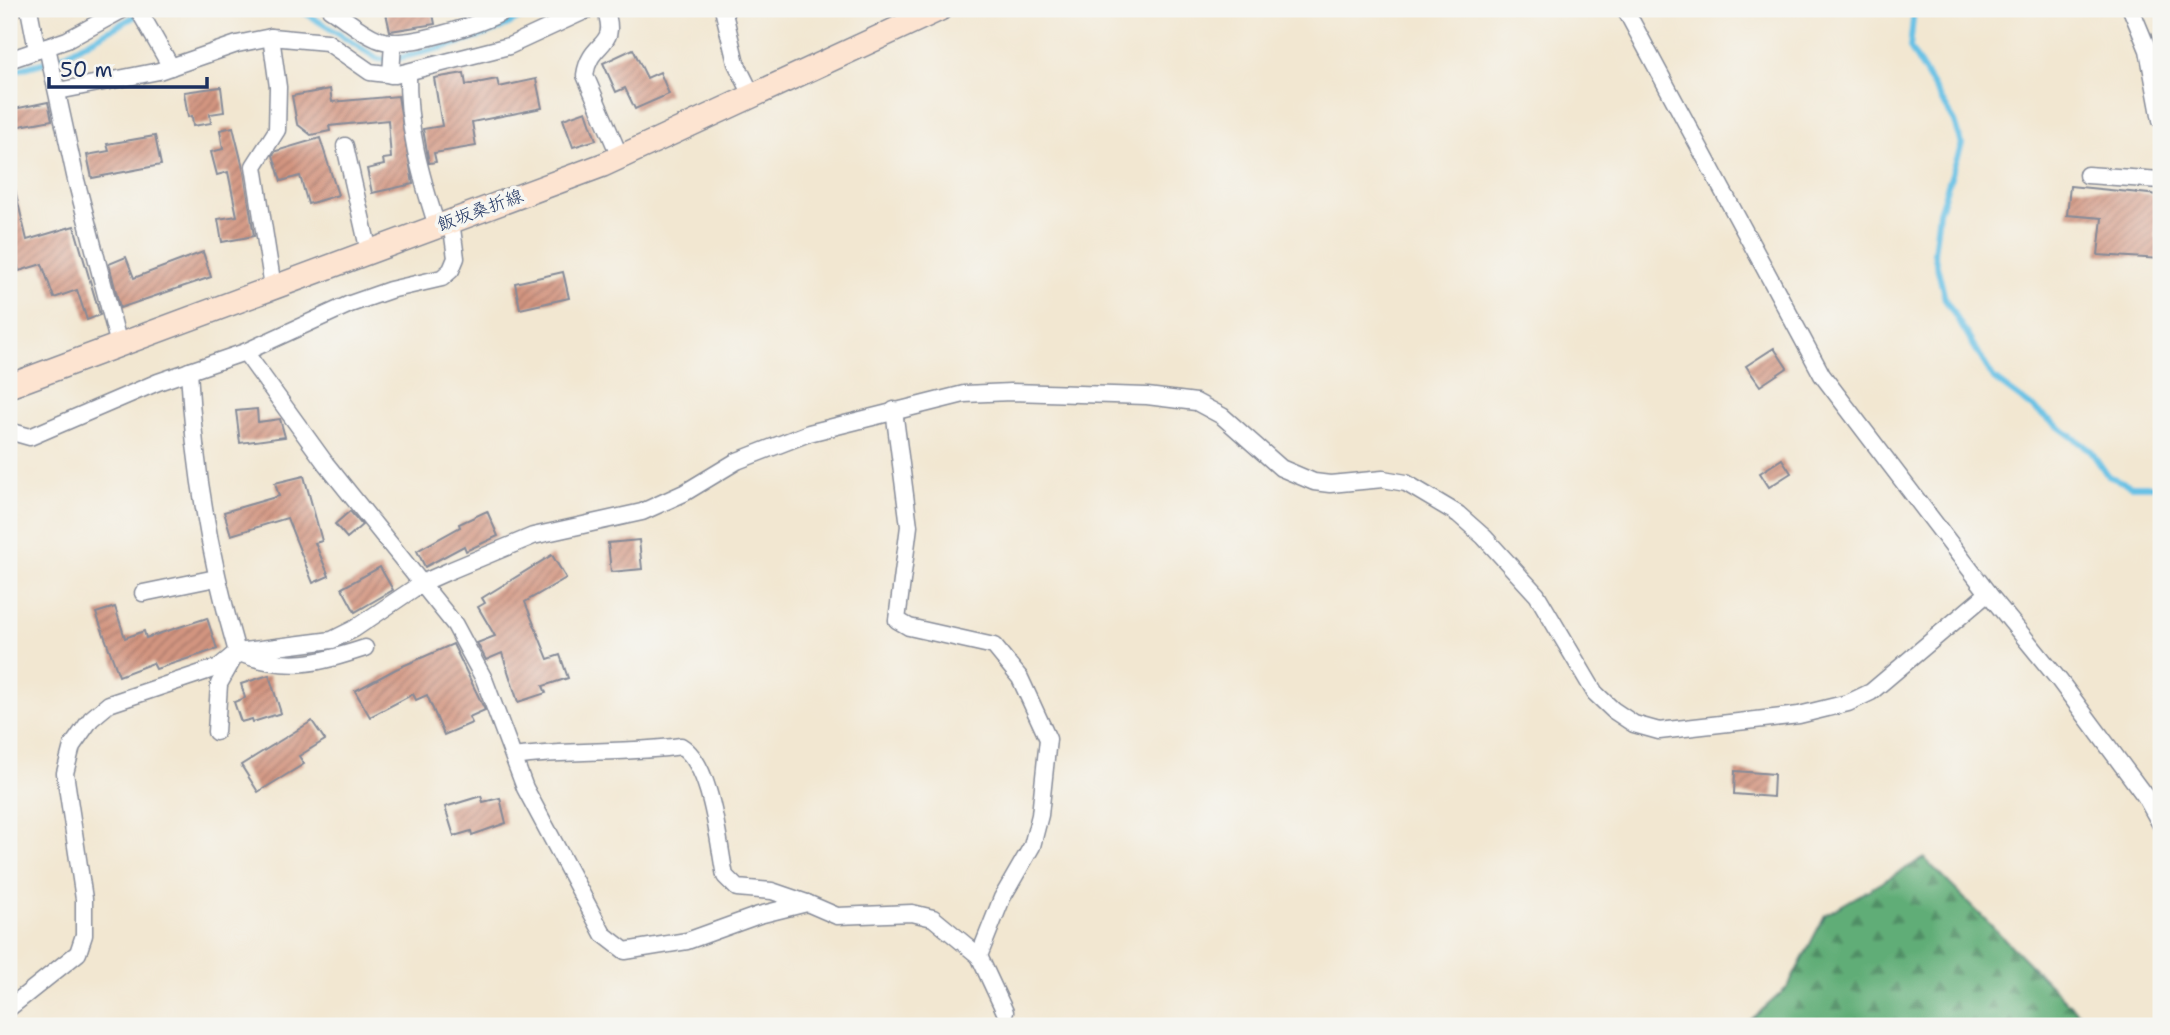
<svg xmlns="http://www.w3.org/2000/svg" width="2170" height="1035" font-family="'Shantell Sans','Klee One',sans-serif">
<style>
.forest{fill:url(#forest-firs);stroke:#3e6e6a;stroke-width:2}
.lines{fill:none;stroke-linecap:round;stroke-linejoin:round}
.stream{stroke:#68c1e5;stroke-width:6}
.building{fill:url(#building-hatch)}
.minor-casing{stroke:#868b98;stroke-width:19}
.secondary-casing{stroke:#868b98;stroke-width:26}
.minor{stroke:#fff;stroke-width:16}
.secondary{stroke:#fde4d1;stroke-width:23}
.labels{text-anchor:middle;stroke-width:7;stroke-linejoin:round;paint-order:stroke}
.street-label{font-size:18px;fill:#1b2f5e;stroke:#f6f6f2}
</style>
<defs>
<pattern id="forest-firs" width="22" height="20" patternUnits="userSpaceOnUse" patternTransform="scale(1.75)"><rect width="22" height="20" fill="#61ad77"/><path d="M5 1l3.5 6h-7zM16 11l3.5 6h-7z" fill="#4f8d65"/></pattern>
<pattern id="building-hatch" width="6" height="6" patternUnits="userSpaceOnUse" patternTransform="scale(1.75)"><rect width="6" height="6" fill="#d39580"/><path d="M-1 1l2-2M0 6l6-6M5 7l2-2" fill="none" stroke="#aa7a6c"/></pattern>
</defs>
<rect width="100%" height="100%" fill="#f6f6f2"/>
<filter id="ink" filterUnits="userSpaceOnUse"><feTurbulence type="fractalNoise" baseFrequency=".0143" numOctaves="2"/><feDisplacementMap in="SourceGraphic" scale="14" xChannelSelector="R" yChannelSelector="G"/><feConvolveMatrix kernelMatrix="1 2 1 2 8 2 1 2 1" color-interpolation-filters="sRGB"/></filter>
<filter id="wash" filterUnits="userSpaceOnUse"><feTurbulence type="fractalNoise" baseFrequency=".00686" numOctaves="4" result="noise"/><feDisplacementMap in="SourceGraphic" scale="28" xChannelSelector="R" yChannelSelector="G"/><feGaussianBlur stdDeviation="1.57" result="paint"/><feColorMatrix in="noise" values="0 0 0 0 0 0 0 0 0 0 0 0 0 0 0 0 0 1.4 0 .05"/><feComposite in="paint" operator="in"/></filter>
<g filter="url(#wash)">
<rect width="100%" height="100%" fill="#f2e7d1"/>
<path class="forest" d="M1924,858L2091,1026H1744L1788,987L1825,915Z"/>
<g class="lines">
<g class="stream">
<path d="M299,9L378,59L390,60C437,49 493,39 532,9"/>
<path d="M1914,9L1910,48L1955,122L1962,144L1939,212L1934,253L1945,299L1994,379L2090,450L2108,476L2132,486H2161"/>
<path d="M9,72L57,59L148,9"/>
</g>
</g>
<g id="blocks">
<g class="building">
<path d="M385,9H432L435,24L390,31Z"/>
<path d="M633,49L647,78L660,72L669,94L635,109L625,88L616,92L603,63Z"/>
<path d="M464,73L466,85L497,79L499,87L536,79L542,108L472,122L476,146L434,153L436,162L429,163L423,129L442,126L434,78Z"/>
<path d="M221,87L224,112L210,114L211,123L193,126L192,116L188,117L184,92Z"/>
<path d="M330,89L332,102L398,96L413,184L372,193L367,169L384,165L383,159L391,158L388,120L329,126L330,131L311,135L297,124L292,96Z"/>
<path d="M48,102L52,120L9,128V110Z"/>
<path d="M586,111L596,140L573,147L563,119Z"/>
<path d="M233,127L244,172L254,236L222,242L218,219L237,216L228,172L217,175L211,152L223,149L220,130Z"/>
<path d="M155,136L161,165L92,178L87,155L109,151L107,144Z"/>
<path d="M320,138L338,195L308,204L300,176L281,181L273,155L276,151Z"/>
<path d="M2070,186L2159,195L2155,238H2161V259L2098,255L2102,218L2067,215Z"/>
<path d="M9,190H15L27,240L74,226L100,315L87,320L77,290L54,298L42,264L19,271L9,237Z"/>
<path d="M203,252L211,277L120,308L109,264L126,257L134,278Z"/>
<path d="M563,272L569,298L520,309L515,283Z"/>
<path d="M1774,348L1787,368L1760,386L1746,366Z"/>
<path d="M257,409L258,422L280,419L285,437L240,443L236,411Z"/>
<path d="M1782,459L1791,473L1769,487L1760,473Z"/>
<path d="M304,476L322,541L315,543L329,576L313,583L287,518L231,535L224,512L279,496L275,483Z"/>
<path d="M350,511L362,525L347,538L335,524Z"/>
<path d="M487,511L498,536L466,551L464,546L425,567L417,551L460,527L459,524Z"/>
<path d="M639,540L642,569L611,572L608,543Z"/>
<path d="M552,555L566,578L525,602L548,659L560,655L568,678L543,686L546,693L518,702L502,653L486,660L477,643L495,636L478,607L485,603L482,598Z"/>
<path d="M380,567L393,590L355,612L342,588Z"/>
<path d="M115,607L125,638L144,631L146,638L207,618L217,649L156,669L153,663L119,676L96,613Z"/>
<path d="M453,644L485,710L469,717L472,723L444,735L427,695L416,700L413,694L370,717L355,691L396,669Z"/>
<path d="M269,675L281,713L253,722L252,719L241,722L234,702L245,698L241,684Z"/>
<path d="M312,721L325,740L299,756L304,764L258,792L241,765Z"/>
<path d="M1735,771L1774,774L1773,797L1734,794Z"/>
<path d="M481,796L483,802L500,798L506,823L472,835L471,831L454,836L445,807Z"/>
</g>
</g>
</g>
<g filter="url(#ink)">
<use href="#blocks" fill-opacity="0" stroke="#868b98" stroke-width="2"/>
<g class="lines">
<defs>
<g id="minor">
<path d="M29,9L37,50"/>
<path d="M138,9L171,67"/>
<path d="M330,9C345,18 360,32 377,39C404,51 483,23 509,9"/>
<path d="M605,9C620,49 590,39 585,75L620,157"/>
<path d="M723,9L736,63L753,97"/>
<path d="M1625,9L1822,375L1988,593L2059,680L2145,796L2161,825"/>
<path d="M2131,9L2148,50L2161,120"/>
<path d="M271,37L278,87L277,130L254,166L273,287"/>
<path d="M47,47L76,180L119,345"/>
<path d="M9,60L67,40L124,9"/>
<path d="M408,72C407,127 420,174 437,226"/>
<path d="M391,75L393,42"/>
<path d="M58,91L159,71L237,44L271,37L327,42L370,72L395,75L509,46L589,9"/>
<path d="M345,146L369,252"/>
<path d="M2087,175L2161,180"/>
<path d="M245,352L326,464L455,625L484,679L525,788L603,934L625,951L687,941L759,915L807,903L837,916L912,913L933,918L979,956"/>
<path d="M189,371C194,468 210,560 237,652L219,684L216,732"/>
<path d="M894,410L909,526L897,620L909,627L994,646L1020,678L1048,739L1040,815L1032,846L1002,898L979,956L1005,1012"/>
<path d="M9,431L30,437L158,382L245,352L350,304L390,290L442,278L451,270L456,258L451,221"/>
<path d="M143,593L216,578"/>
<path d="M239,653C288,672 319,663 365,648"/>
<path d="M514,757C570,749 626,754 681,746C712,765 718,841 725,876L737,888L772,891L807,903"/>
<path d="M9,1008L78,953L84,935V899L65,773L72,746L91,719L109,704L219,667L237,652L332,640L354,629L422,583L449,571L533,536L642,512L684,493L737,461L809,433L964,394L1011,392L1147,396L1196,402L1222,416L1281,468L1314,482L1330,484L1383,479L1406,483L1458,514L1484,537L1537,595L1595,693L1613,710L1634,724L1659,731L1799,715L1848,703L1871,692L1988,593"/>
</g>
<path id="secondary" d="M9,386L603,165L940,9"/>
</defs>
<use href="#minor" class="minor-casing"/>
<use href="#secondary" class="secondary-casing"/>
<use href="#minor" class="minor"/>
<use href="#secondary" class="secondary"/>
</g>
</g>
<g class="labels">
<g class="street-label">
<text transform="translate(480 210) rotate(-20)" y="6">飯坂桑折線</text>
</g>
</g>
<rect width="2170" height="1035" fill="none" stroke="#f6f6f2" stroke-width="35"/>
<path d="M49 77v10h158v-10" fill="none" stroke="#1b2f5e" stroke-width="3.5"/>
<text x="60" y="77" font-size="21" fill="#1b2f5e" stroke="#f6f6f2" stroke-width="5" paint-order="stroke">50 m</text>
</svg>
